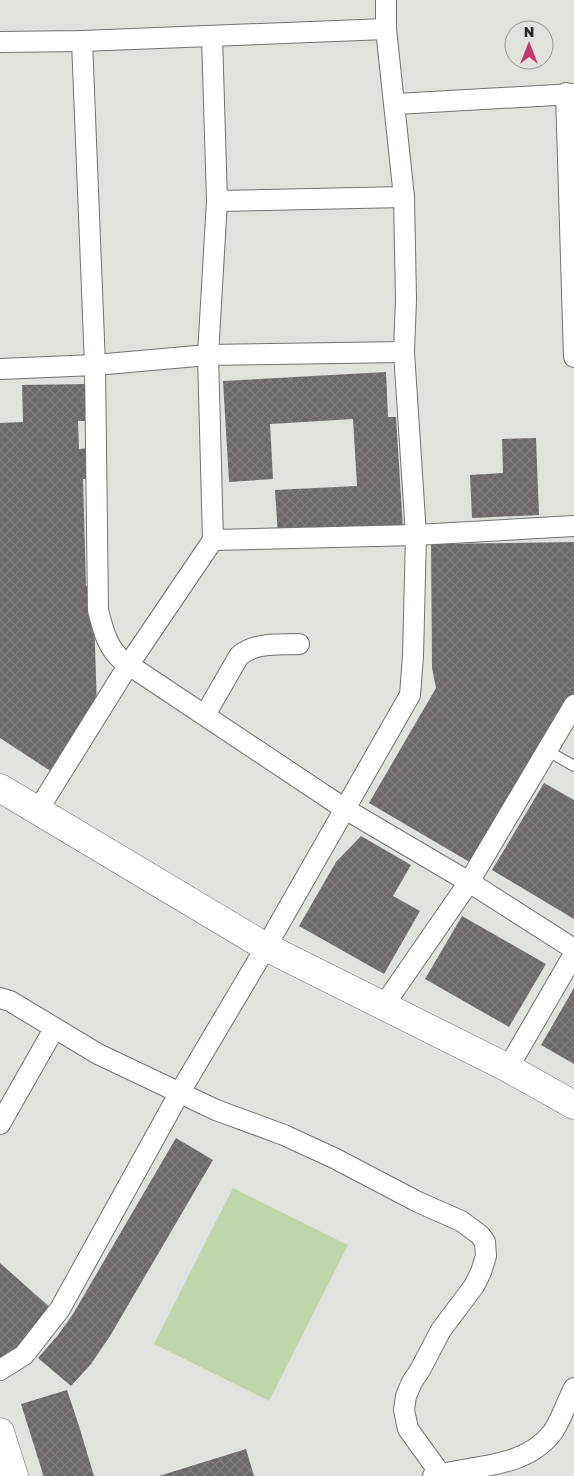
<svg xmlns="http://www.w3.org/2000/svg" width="574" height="1476" font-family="'Golos Text',sans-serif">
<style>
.grass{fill:#bfd6ad}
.building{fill:url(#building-cross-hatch)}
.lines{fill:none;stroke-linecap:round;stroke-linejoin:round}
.lane-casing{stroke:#727370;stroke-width:12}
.street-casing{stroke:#727370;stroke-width:22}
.secondary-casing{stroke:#727370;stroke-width:29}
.lane{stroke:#fff;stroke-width:10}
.street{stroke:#fff;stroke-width:20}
.secondary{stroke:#fff;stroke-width:28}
</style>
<defs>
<pattern id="building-cross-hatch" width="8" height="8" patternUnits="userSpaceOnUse" patternTransform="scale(1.25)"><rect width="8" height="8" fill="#6c6869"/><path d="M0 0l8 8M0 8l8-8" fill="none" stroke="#807e7e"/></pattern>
</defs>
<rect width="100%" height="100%" fill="#e0e2de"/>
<path class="grass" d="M233,1188L348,1245L269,1401L154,1344Z"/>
<g class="building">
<path d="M386,372L388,417H396L403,529L278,536L275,490L357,486L353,419L270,424L273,479L229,482L223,381Z"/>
<path d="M89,384L90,421H78L79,449L88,448L89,479H83L86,586L93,585L97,708L55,774L0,738V423L23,422L22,385Z"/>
<path d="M536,438L539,515L472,518L470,475L503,473L502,439Z"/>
<path d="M574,542V695L473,864L369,803L436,688L432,668L431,544Z"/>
<path d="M544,783L574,800V919L492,870Z"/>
<path d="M361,836L411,865L393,896L420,911L384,974L299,926L336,862Z"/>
<path d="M462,916L546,964L509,1027L425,979Z"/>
<path d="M574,988V1064L541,1045Z"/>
<path d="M176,1138L213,1160L110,1336L91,1364L71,1386L38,1358L58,1335L73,1314Z"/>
<path d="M0,1263L53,1310L5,1363L0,1358Z"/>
<path d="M67,1390L79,1426L94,1476H43L42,1471L21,1404Z"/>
<path d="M246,1449L254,1476H159Z"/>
</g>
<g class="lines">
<defs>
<path id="lane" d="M546,750L574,766"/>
<g id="street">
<path d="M212,37L217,201L404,197"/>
<path d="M82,41L95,365L98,610C103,629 107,648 123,661L345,809L469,882L574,949"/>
<path d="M0,42L82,41L386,29"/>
<path d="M566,93L574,357"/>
<path d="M396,104L574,94"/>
<path d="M217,201L208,355L213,540L416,535L574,526"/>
<path d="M0,369L95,365L208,355L404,352"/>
<path d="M205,715L239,656C255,642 278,645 299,644"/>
<path d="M38,810L129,664L213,540"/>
<path d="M0,998L10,1001L98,1054L216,1110L284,1135L334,1158L418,1202L461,1221L480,1235L485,1242L486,1256L481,1272L474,1286L441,1330L420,1370L412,1382L406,1396L404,1410L408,1429L442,1476"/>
<path d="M384,1005L469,882L574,705"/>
<path d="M508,1068L574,954"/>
<path d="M0,1124L54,1029"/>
<path d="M0,1370L24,1355L60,1309L180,1092L266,947L410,695L413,656L416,535L404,352L406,299L404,197L386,29V0"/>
<path d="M433,1476C473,1465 524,1469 552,1433C560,1423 567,1401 574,1388"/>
</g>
<g id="secondary">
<path d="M0,788L266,947L508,1068L574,1105"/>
<path d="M0,1432L14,1476"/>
</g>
</defs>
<use href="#lane" class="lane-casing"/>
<use href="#street" class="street-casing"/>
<use href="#secondary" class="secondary-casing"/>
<use href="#lane" class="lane"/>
<use href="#street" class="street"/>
<use href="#secondary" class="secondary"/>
</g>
<g transform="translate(529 45)"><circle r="24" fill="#e0e2de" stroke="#969895"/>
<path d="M0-4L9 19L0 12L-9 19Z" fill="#c5396e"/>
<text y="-8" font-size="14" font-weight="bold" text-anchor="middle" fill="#282928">N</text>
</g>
</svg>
